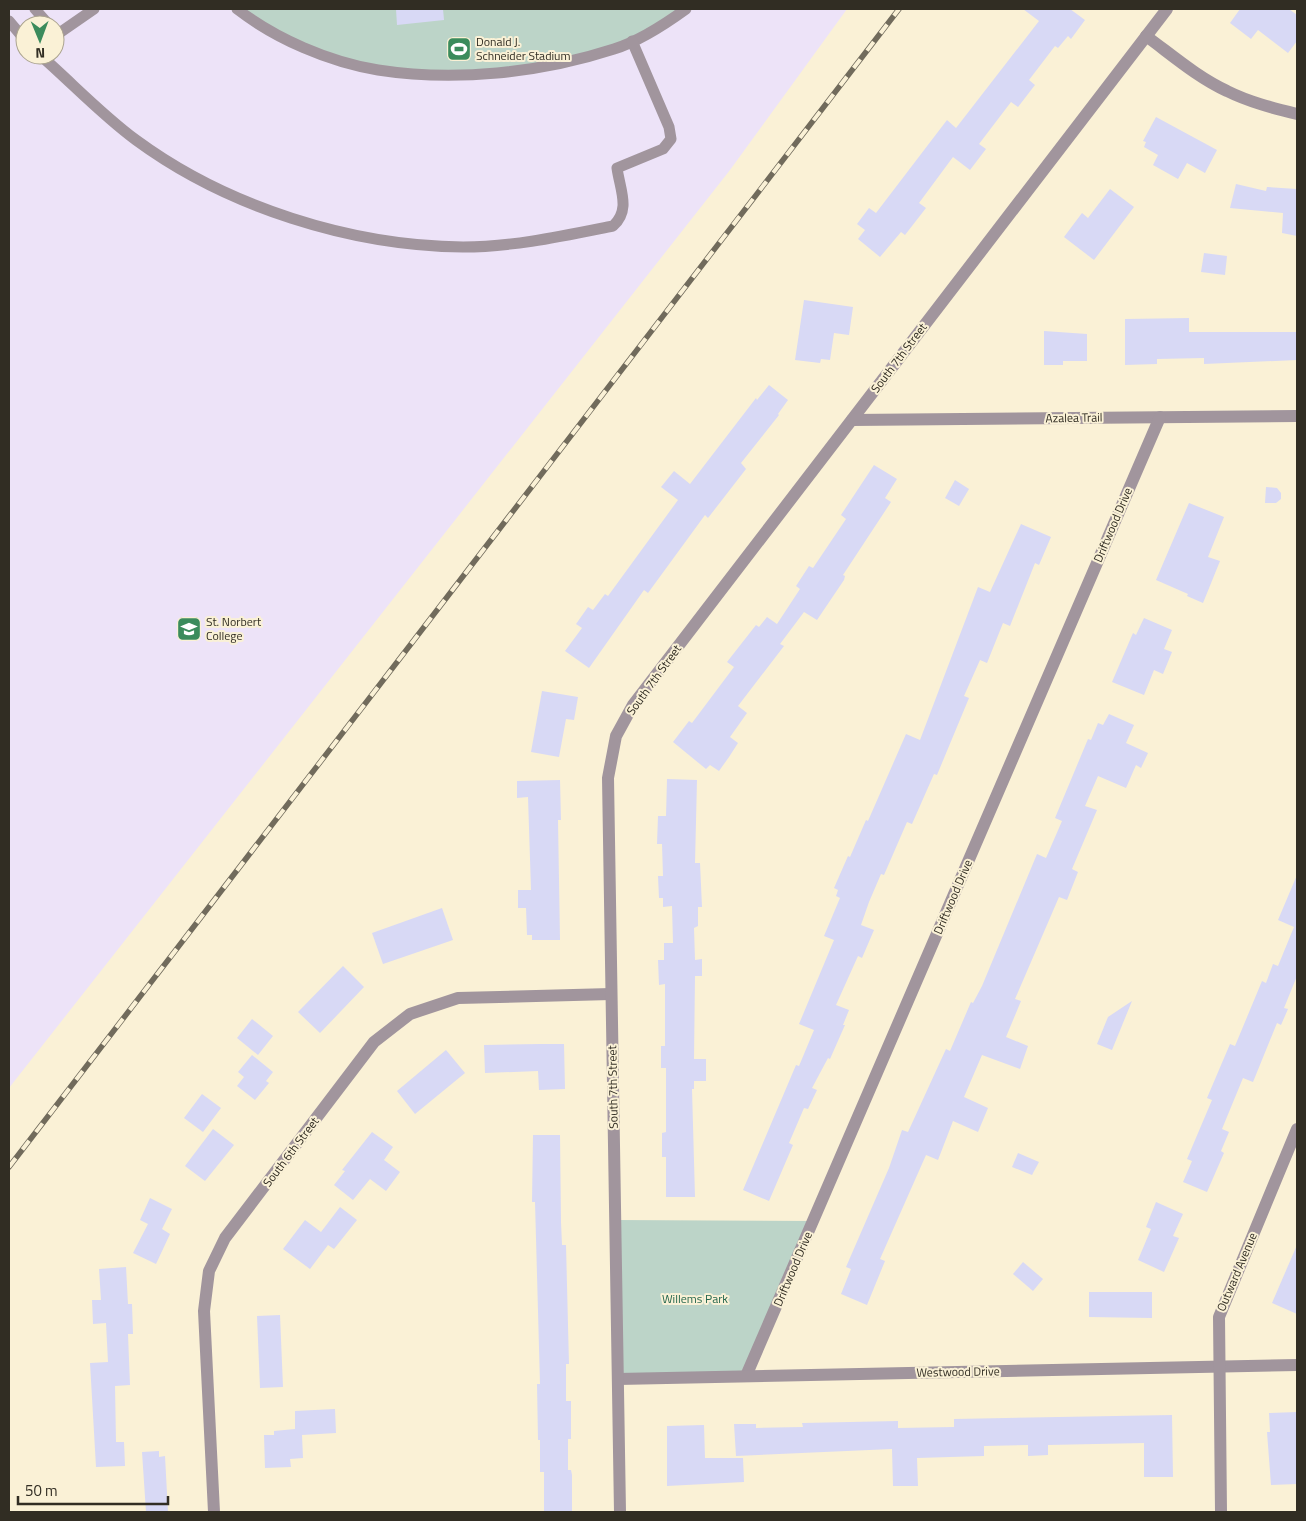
<svg xmlns="http://www.w3.org/2000/svg" width="1306" height="1521" font-family="'Titillium Web',sans-serif">
<style>
.education{fill:#ede3f8;fill-rule:evenodd}
.green{fill:#bcd4c8}
.building{fill:#d8d9f5}
.lines{fill:none;stroke-linecap:round;stroke-linejoin:round}
.lane{stroke:#a1959d;stroke-width:11}
.street{stroke:#a1959d;stroke-width:12}
.rail-casing{stroke:#716b5c;stroke-width:5.5}
.rail{stroke:#faf1d6;stroke-width:4;stroke-dasharray:11;stroke-linecap:butt}
.labels{text-anchor:middle;stroke-width:4;stroke-linejoin:round;paint-order:stroke}
.poi-label{font-size:12px;fill:#312d23;stroke:#faf1d6;text-anchor:start}
.street-label{font-size:12px;fill:#312d23;stroke:#faf1d6}
.park-label{font-size:12px;fill:#23654b;stroke:#faf1d6}
</style>
<rect width="100%" height="100%" fill="#faf1d6"/>
<path class="education" d="M9,9H847L730,170L9,1088ZM25,25H55V55H25Z"/>
<g class="green">
<path d="M242,9H686L660,28L563,62L465,74L363,66L282,36Z"/>
<path d="M615,1220L813,1221L746,1376L618,1379Z"/>
</g>
<g class="building">
<path d="M396,9H443L444,20L397,25Z"/>
<path d="M1023,9H1070L1085,20L1071,39L1068,36L1058,48L1055,46L1029,80L1035,85L1018,107L1011,102L979,144L986,149L970,170L953,157L919,203L926,208L905,235L901,232L880,257L858,239L865,230L857,224L869,208L876,213L947,120L956,128L1039,21Z"/>
<path d="M1240,9H1289L1297,15V41L1288,53L1258,30L1251,39L1230,23Z"/>
<path d="M1156,117L1217,150L1205,173L1187,163L1178,179L1153,165L1158,155L1144,147L1146,142L1143,141Z"/>
<path d="M1236,184L1266,191L1267,187L1297,189V236L1282,233L1283,213L1230,208Z"/>
<path d="M1110,189L1134,207L1094,260L1064,237L1082,213L1088,218Z"/>
<path d="M1204,253L1227,256L1225,275L1201,272Z"/>
<path d="M804,300L853,307L849,335L834,333L830,360L821,359L820,363L795,360Z"/>
<path d="M1189,318V332H1297V360L1204,364V358L1157,359V364L1125,365V319Z"/>
<path d="M1044,331L1087,334V361H1063V365H1044Z"/>
<path d="M769,385L788,400L778,414L779,415L741,463L746,469L708,518L705,515L648,593L644,590L589,668L565,651L582,628L576,624L588,607L593,610L605,594L608,596L678,500L661,487L674,471L690,484L756,398L757,400Z"/>
<path d="M874,465L897,479L885,498L891,502L843,575L845,576L844,580L817,620L804,612L780,644L784,646L738,706L747,713L730,737L738,743L729,757L719,771L710,765L706,769L673,742L689,721L692,723L734,667L727,662L756,625L759,627L767,617L777,624L800,589L796,586L809,566L813,568L846,519L841,515Z"/>
<path d="M955,480L969,489L959,506L945,498Z"/>
<path d="M1266,487L1277,488L1281,493V499L1276,503H1265Z"/>
<path d="M1189,503L1224,517L1208,557L1220,561L1203,603L1187,596L1188,594L1156,580Z"/>
<path d="M1021,524L1051,537L1039,565L1035,563L1010,626L1003,623L987,663L980,660L964,696L969,698L937,775L934,774L912,824L907,822L884,875L881,874L869,902L861,925L874,930L862,958L858,956L836,1005L849,1010L843,1025H845L830,1059L828,1058L812,1088L817,1090L808,1109L804,1108L789,1143L793,1145L769,1201L743,1190L796,1065L799,1066L814,1030L799,1024L834,940L824,936L840,898L836,896L838,890L834,888L848,856L850,857L866,820L868,821L906,734L920,740L978,587L990,592Z"/>
<path d="M1144,618L1172,630L1164,649L1172,652L1163,674L1154,670L1144,695L1112,682L1133,633L1136,635Z"/>
<path d="M542,691L578,697L574,720L566,719L559,757L531,752Z"/>
<path d="M1109,714L1134,725L1126,743L1148,753L1141,768L1136,765L1126,788L1098,776L1085,806L1097,810L1072,869L1078,872L1067,900L1059,897L1015,999L1021,1001L1006,1037L1028,1046L1020,1069L982,1055L964,1097L988,1108L978,1132L953,1121L938,1160L926,1155L880,1259L885,1261L867,1305L841,1294L851,1269L846,1267L889,1168L902,1130L908,1132L946,1049L950,1051L971,1002L973,1003L982,986L1037,854L1046,858L1062,821L1055,818L1088,739L1091,740L1098,723L1103,725Z"/>
<path d="M667,779L697,780L695,863H700L702,907H698V926L694,928L695,960L702,959V976H695L694,1059H706V1081H694V1089H692L695,1197H666V1157H662V1133L666,1132V1068H661V1046H665V984L659,985L658,960H664V943H673L672,906L663,907V898H659L658,876H663L662,844H657L658,816H666Z"/>
<path d="M560,780L561,820H558L560,940H532V935H527L526,908H518V890H531L528,797L517,798V781Z"/>
<path d="M1297,875V976L1284,1008L1288,1009L1281,1025L1277,1023L1253,1082L1243,1078L1222,1129L1229,1132L1221,1151L1224,1153L1207,1192L1183,1182L1192,1161L1187,1159L1212,1100L1207,1098L1230,1044L1235,1046L1262,981L1266,983L1273,964L1278,966L1294,927L1278,920Z"/>
<path d="M442,908L453,940L383,964L372,933Z"/>
<path d="M343,966L364,987L320,1033L298,1012Z"/>
<path d="M1132,1001L1112,1050L1097,1044L1108,1017Z"/>
<path d="M252,1019L273,1036L258,1055L237,1038Z"/>
<path d="M540,1044H564L565,1089L539,1090L538,1071L485,1073L484,1045Z"/>
<path d="M446,1050L465,1073L415,1114L397,1091Z"/>
<path d="M252,1055L273,1072L266,1081L269,1083L255,1100L237,1086L244,1077L238,1072Z"/>
<path d="M202,1094L221,1108L203,1132L184,1118Z"/>
<path d="M213,1129L234,1145L205,1181L185,1166Z"/>
<path d="M372,1132L393,1147L384,1160L400,1172L386,1191L370,1179L353,1200L334,1185L345,1171L342,1170Z"/>
<path d="M533,1135H560L561,1222L562,1245H566L569,1364H566V1401H571V1439H568V1470H571L572,1475V1512H544V1472H540V1440H538L537,1384H540L535,1202H532Z"/>
<path d="M1018,1153L1039,1162L1032,1175L1012,1167Z"/>
<path d="M150,1198L172,1209L162,1229L170,1234L156,1264L133,1253L148,1224L140,1220Z"/>
<path d="M1156,1202L1183,1214L1173,1236L1179,1238L1164,1272L1138,1260L1151,1229L1146,1227Z"/>
<path d="M340,1207L357,1220L334,1249L328,1245L310,1269L283,1249L305,1220L321,1232Z"/>
<path d="M1297,1245V1314L1272,1303Z"/>
<path d="M1023,1262L1043,1279L1033,1291L1013,1274Z"/>
<path d="M126,1267L128,1304H132L133,1334H128L130,1385L115,1386L116,1442H124L125,1466L96,1467L90,1363L108,1362L106,1323L93,1324L92,1300H101L99,1269Z"/>
<path d="M1089,1292H1152V1318L1089,1317Z"/>
<path d="M280,1315L283,1387L260,1388L257,1316Z"/>
<path d="M335,1409L336,1433L302,1435L303,1458L290,1459L291,1467L265,1468L264,1435H274V1431L295,1429V1411Z"/>
<path d="M1297,1412V1484L1271,1485L1267,1432H1270L1269,1413Z"/>
<path d="M1172,1415L1173,1477H1144V1443L1048,1445V1455L1028,1456V1445L984,1446V1456L917,1458L918,1486H893L892,1449L736,1456L734,1424H756V1428L803,1427L802,1423L898,1421V1428L954,1427V1419Z"/>
<path d="M704,1425L705,1458H743L744,1482L667,1486V1426Z"/>
<path d="M159,1451V1457L165,1456L168,1512H146L142,1452Z"/>
</g>
<g class="lines">
<g class="lane">
<path d="M35,9L49,25"/>
<path d="M237,9C276,39 329,62 378,70C455,82 540,73 614,49C640,41 664,25 686,9"/>
<path d="M9,21L25,40"/>
<path d="M55,36L94,9"/>
<path d="M40,55C72,83 102,115 136,140C227,207 351,246 463,247C513,247 563,236 613,226C631,210 620,190 617,168L663,149L671,139L669,127L632,41"/>
</g>
<g class="street">
<path d="M1146,36C1172,55 1197,77 1227,91C1249,102 1273,108 1297,114"/>
<path d="M852,420L1297,416"/>
<path d="M746,1376L1160,417"/>
<path d="M618,1379L1297,1365"/>
<path d="M214,1512L204,1311L209,1271L225,1238L374,1042L410,1014L458,998L611,994"/>
<path d="M620,1512L608,778L616,736L633,705L1167,9"/>
<path d="M1221,1512L1219,1317L1297,1129"/>
</g>
<defs>
<path id="rail" d="M9,1167L899,9"/>
</defs>
<use href="#rail" class="rail-casing"/>
<use href="#rail" class="rail"/>
</g>
<defs>
<symbol id="stadium-square" viewBox="-11 -11 22 22"><rect x="-9" y="-9" width="18" height="18" rx="4" fill="#3b8b5c" stroke="#faf1d6"/><path d="M0-5a6.5 5 0 1 0 0 10a6.5 5 0 1 0 0-10ZM-3.5-1.8h7v3.6h-7Z" fill="#fff"/></symbol>
<symbol id="university-square" viewBox="-11 -11 22 22"><rect x="-9" y="-9" width="18" height="18" rx="4" fill="#3b8b5c" stroke="#faf1d6"/><path d="M0-5L7-2L0 1L-7-2ZM-4 1L0 2.5L4 1V4Q0 6-4 4Z" fill="#fff"/></symbol>
</defs>
<g fill-rule="evenodd">
<use href="#stadium-square" x="445" y="35" width="28" height="28"/>
<use href="#university-square" x="175" y="615" width="28" height="28"/>
</g>
<g class="labels">
<g class="poi-label">
<text x="476" y="46">Donald J.<tspan x="476" dy="14">Schneider Stadium</tspan></text>
<text x="206" y="626">St. Norbert<tspan x="206" dy="14">College</tspan></text>
</g>
<g class="street-label">
<text transform="translate(899 358) rotate(-53)" y="4">South 7th Street</text>
<text transform="translate(1074 418) rotate(-1)" y="4">Azalea Trail</text>
<text transform="translate(1113 525) rotate(-67)" y="4">Driftwood Drive</text>
<text transform="translate(654 680) rotate(-54)" y="4">South 7th Street</text>
<text transform="translate(953 897) rotate(-67)" y="4">Driftwood Drive</text>
<text transform="translate(613 1087) rotate(-91)" y="4">South 7th Street</text>
<text transform="translate(291 1152) rotate(-53)" y="4">South 6th Street</text>
<text transform="translate(793 1269) rotate(-67)" y="4">Driftwood Drive</text>
<text transform="translate(1237 1272) rotate(-67)" y="4">Outward Avenue</text>
<text transform="translate(958 1372) rotate(-1)" y="4">Westwood Drive</text>
</g>
<g class="park-label">
<text x="695" y="1303">Willems Park</text>
</g>
</g>
<rect width="1306" height="1521" fill="none" stroke="#312d23" stroke-width="20"/>
<g transform="translate(40 40) rotate(179)"><circle r="24" fill="#faf1d6" stroke="#aaa38e"/>
<path d="M0-4L9 19L0 12L-9 19Z" fill="#3b8b5c"/>
<text y="-8" font-size="14" font-weight="bold" text-anchor="middle" fill="#312d23">N</text>
</g>
<path d="M18 1496v8h150v-8" fill="none" stroke="#312d23" stroke-width="2.5"/>
<text x="25" y="1496" font-size="15" fill="#312d23" stroke="#faf1d6" stroke-width="4" paint-order="stroke">50 m</text>
</svg>
